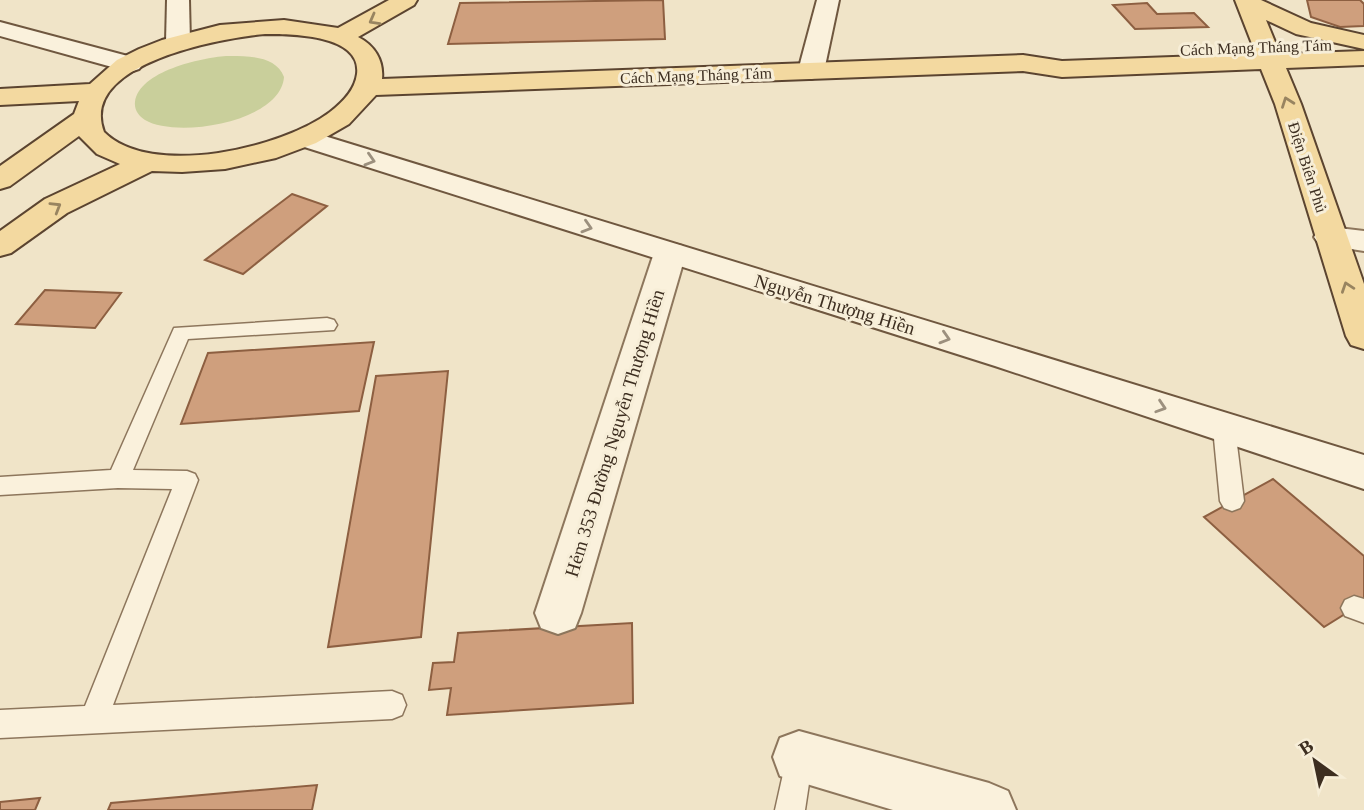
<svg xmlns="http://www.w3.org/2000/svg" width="1364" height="810" font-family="'Times New Roman',serif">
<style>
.green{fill:#c9cf9b}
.building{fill:#cf9f7d;stroke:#8d5f41;stroke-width:2}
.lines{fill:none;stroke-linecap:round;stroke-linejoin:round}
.lane-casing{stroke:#8d765c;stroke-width:3}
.street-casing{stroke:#8d765c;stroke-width:4}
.secondary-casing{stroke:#6f573f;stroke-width:4}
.primary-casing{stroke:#5b4430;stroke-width:4}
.lane{fill:#faf1dc;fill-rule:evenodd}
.street{fill:#faf1dc;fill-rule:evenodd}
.secondary{fill:#faf1dc;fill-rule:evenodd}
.primary{fill:#f3d9a0;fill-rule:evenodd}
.oneway{stroke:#988460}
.oneway2{stroke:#9c907e}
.labels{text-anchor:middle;stroke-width:6;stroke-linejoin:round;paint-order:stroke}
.far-street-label{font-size:16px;fill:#3d2e20;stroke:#f7eed8}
.street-label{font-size:19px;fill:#3d2e20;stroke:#f7eed8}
</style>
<rect width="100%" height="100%" fill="#f0e4c8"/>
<path class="green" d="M226,56C246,56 276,55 284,77C281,122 177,139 145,120C139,116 134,110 135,102C139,71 201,58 226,56Z"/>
<g class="building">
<path d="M663,0L665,39L448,44L460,3Z"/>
<path d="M1307,0H1360L1364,4V26L1340,27L1311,17Z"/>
<path d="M1147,3L1157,14L1194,13L1208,27L1135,29L1113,5Z"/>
<path d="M292,194L327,206L243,274L205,260Z"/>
<path d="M45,290L121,293L95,328L16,324Z"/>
<path d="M374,342L359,411L181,424L208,353Z"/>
<path d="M448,371L421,637L328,647L376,376Z"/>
<path d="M1273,479L1364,556V602L1324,627L1204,517Z"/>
<path d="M632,623L633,703L447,715L451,688L429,690L433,663L454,662L458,633Z"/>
<path d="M317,785L312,810H108L111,803Z"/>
<path d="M40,798L35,810H0V802Z"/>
</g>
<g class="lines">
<defs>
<g id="lane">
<path d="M327,318L334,320L337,325L334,330L188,339L133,470L187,471L195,474L198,480L113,705L392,691L402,695L406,705L402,715L392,719L0,738V710L85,706L172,489L118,488L0,495V477L111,470L174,328Z"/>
<path d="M1224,420L1232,422L1235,428L1244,501L1240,508L1232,511L1224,508L1220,501L1213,428L1216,422Z"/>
<path d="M1354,596L1364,599V623L1345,616L1341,608L1345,600Z"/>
<path d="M799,743L809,747L813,757L805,810H775L789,747Z"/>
</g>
<g id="street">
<path d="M1330,227L1364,231V251L1319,244L1314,237L1319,230Z"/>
<path d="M670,243L682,246L686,253L581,613L575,628L558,634L541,628L535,613L654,253L658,246Z"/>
<path d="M799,731L989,783L1008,791L1016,810H893L780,776L773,757L780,738Z"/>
</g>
<g id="secondary">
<path d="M167,0H189L190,42L187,47L178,49L169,47L166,42Z"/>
<path d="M817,0H839L824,71L820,76L811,79L802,76L798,71Z"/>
<path d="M0,22L139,59L143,64L139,69L130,72L0,36Z"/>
<path d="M305,130L1364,455V489L995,366L295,144L291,138L295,132Z"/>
</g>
<path id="primary" d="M389,0H417L414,5L358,37C374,45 384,60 382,79L1023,55L1062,61L1256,54L1235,0H1261L1311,23L1364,35V49L1296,34L1266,20L1280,54L1364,51V65L1286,68L1301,104L1364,284V349L1351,345L1346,336L1275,104L1261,69L1062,77L1023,71L376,95L349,124L316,143L276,158L225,169L182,172L152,171L67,213L11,253L0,256V231L45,199L120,164L97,154L79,136L10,186L0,189V166L74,114L79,101L0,105V89L90,84L117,60L139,49L162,40L220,25L284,20L338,28ZM265,34C290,34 362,34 357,74C355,90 343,102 330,112C283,148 151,179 104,132C78,63 222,38 265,34Z"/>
</defs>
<use href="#lane" class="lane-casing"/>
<use href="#street" class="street-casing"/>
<use href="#secondary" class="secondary-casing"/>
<use href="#primary" class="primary-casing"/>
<use href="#lane" class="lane"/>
<use href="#street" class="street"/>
<use href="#secondary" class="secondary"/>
<use href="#primary" class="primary"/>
</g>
<defs><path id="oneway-chevron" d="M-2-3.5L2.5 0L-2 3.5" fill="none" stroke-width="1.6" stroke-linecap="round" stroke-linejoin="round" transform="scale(1.75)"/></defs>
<g class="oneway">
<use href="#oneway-chevron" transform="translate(374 20) rotate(151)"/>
<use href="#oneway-chevron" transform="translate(1287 102) rotate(-110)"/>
<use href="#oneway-chevron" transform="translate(56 207) rotate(-31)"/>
<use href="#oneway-chevron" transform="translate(1347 287) rotate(-109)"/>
</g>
<g class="oneway2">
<use href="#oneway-chevron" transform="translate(370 160) rotate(17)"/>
<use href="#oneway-chevron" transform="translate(587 227) rotate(17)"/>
<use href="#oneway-chevron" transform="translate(945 338) rotate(17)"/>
<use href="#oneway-chevron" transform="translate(1161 407) rotate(18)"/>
</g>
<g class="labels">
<g class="far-street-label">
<text transform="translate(1256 47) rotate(-2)" y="6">Cách Mạng Tháng Tám</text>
<text transform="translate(696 75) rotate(-2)" y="6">Cách Mạng Tháng Tám</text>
<text transform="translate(1308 167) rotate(72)" y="6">Điện Biên Phủ</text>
</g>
<g class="street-label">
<text transform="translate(835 304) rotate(17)" y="7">Nguyễn Thượng Hiền</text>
<text transform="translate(614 433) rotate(-73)" y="7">Hẻm 353 Đường Nguyễn Thượng Hiền</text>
</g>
</g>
<g transform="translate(1315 761) rotate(327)" stroke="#f7eed8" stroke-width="5" paint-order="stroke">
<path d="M0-5L12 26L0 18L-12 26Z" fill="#3d2e20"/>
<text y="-10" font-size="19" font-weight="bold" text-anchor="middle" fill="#3d2e20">B</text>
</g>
</svg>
